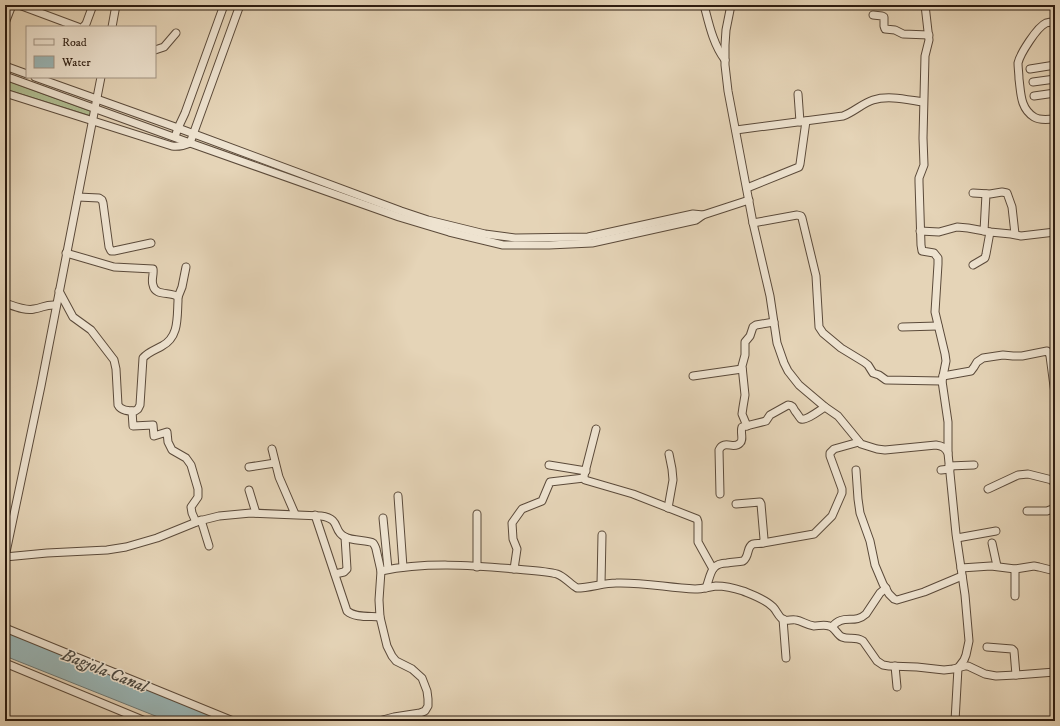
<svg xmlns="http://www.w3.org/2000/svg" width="1060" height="726" font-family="'IM FELL DW Pica',serif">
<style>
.green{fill:#b0be92;stroke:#6e6d51}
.water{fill:#99b6b7;stroke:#6e7874}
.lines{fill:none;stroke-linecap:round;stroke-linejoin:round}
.minor-casing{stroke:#5b4a3a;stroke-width:9}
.minor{stroke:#eee3d0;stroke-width:7}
.labels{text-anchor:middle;stroke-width:3;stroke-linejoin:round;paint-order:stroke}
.water-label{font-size:17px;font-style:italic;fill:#4d4a42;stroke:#eee3d0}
</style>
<rect width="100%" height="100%" fill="#e5d4b7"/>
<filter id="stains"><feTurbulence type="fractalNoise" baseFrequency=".005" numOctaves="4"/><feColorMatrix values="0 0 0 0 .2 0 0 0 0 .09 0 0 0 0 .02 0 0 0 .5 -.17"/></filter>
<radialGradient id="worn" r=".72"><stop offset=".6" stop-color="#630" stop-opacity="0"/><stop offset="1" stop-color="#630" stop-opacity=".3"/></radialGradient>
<path class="green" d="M5,80L93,112L91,116L5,89Z"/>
<path class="water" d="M5,628L236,721H168L5,656Z"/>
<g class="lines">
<defs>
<g id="minor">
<path d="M19,5L78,27"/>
<path d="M704,5C709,24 713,44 725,60"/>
<path d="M731,5L726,30L725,45V65L728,91L753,223L770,296L777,343L784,363L788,371L799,385L825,407L838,416L861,444L877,449L885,450L936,445C942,446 945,447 948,453L956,534L965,595L969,641L966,655L964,660L958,668L955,721"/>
<path d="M925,5L929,40L925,56L923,138L924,165L919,178V182L921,245L922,251L934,253L938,258V264L935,312L945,354L946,361L942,381L948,422V453"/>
<path d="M873,15L882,16L884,17V26L885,29L895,30L903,34L929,35"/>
<path d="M1055,22C1052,22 1049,22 1046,23C1037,27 1020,54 1018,63C1018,68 1019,74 1019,79C1021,93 1020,108 1034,117C1040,121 1048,119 1055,119"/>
<path d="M5,23L12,5"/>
<path d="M83,27L86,24L93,5"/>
<path d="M112,27L116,5"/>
<path d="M155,50L164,47L176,33"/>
<path d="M5,66L27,74"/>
<path d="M1030,69L1055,65"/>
<path d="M5,76L190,143L240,5"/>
<path d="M35,77L178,128L185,113L224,5"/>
<path d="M1033,82L1055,79"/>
<path d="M5,93L172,146C179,147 183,146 190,143L399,217L449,232L503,245H549L592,243L696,220L703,215L749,200"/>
<path d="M798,94L800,122"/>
<path d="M1034,96L1055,93"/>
<path d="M736,130L843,116C854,112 863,103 873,100C889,95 908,100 923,102"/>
<path d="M175,137L178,128L401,211L428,220L485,234L515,238L588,237L693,214L703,215"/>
<path d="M747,188L799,167L800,164L806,121"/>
<path d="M973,193L990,194L1002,192L1007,193L1012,207L1015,234"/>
<path d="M78,197L99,198L102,200L103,203L109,247L111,251H114L151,243"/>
<path d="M753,223L797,215L801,216L802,218L816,276L819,327L823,333L841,348L864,362L868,365L873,373L879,375L886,380L942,381"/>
<path d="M920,231L939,232L957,227L968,228L990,232L1011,234L1021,236L1055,232"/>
<path d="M984,231L986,194"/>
<path d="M973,265L985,258L986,254L990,232"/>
<path d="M59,291L73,317L91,330L114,360L116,369L118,405C121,411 129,411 135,411L138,409L140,405L143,358C148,352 155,350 162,346C179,337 177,318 178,301V297C171,291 155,297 153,285C151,280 154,274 153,269L114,267L66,253"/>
<path d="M178,297L182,287L186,267"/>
<path d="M5,303C14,306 25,311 34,309C43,308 45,304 56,305"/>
<path d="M902,327L938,326"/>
<path d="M693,376L742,369"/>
<path d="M943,376L971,371L974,367L977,362L983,358L1003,355L1013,356H1022L1047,351L1049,353L1050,356L1055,394"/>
<path d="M132,411L133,426L153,425L154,436L167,432L168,442L172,450L186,458L191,465L198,489V497L191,507L192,513L196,522"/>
<path d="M747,426L742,414L743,407L745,395L742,366L745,355V342L750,336L753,327L756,325L774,322"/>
<path d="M596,429L584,476V478L585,480L633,494L697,519L698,522V542L713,569"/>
<path d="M272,449L279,477L295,514"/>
<path d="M549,465L586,471"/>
<path d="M949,466L974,465"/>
<path d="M249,467L275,463"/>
<path d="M856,470L858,499L860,513L870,541L875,565L883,584L889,594L894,599L897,600L924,592L962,576"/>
<path d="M941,470L950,469"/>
<path d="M988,489L1018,475L1028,474L1052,480L1055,485"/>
<path d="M249,490L256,513"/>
<path d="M720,494L719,450C724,439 734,450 740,443C744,440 740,432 742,427L766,421L770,415L788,405C792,405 793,407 795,411C797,413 799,417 801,419C806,421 820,410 825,407"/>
<path d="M398,496L403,567"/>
<path d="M668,508L673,480L672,469L669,454"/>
<path d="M1027,511H1047L1055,508"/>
<path d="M477,514V567"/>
<path d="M315,515L347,611C355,618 370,616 380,617"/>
<path d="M383,518L388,569"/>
<path d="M201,520L209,546"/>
<path d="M957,538L996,531"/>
<path d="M763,543L814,534L832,516L842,493V489L830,456V453L834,449L859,442"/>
<path d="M992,543L997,566"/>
<path d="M5,557L47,553L107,550L126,547L157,538L199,521L219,516L251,513L321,516C342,519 332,531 345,537C352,541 369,540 373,543C374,544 376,548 376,549L381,571L379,600L380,617L387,646L392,656L396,661L412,669L422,678L427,691L428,699V706L425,711L420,713L394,717L379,721"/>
<path d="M5,557L41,386L101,77"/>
<path d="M961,568L991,566L1015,569L1034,566L1039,567L1055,571"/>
<path d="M514,569L517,549L513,539L512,523L522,509L542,501L550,482L584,478"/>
<path d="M1015,569V596"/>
<path d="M381,571C425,562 470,565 515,569C526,570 547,571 557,574C565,577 570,584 577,588C590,588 603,583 616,583C643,582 669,588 695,589C702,589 709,587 716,586C725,586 734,588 743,591C753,595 765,599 773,607C777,611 779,618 784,620C788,621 792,619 796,620C802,621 807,625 814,626C818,626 824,624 829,626C835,627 837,635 842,637C849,640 855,636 863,641L877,661L883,665L889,666L917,667L944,670L953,669L965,666H968L985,674L996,676L1016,675L1055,672"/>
<path d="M335,574L344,572L347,569L345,537"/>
<path d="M601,584L602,535"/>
<path d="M706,588C711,575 710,563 727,563C732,562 738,562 743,561C750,556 746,547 753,544C756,543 760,544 763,543L764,539L761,504L760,502L736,504"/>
<path d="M783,619L786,658"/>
<path d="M832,627C843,613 854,625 866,614L880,593L886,588"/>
<path d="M5,628L233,721"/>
<path d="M987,647L1012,649L1014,651L1016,675"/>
<path d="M5,663L145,721"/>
<path d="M895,666L897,687"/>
</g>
</defs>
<use href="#minor" class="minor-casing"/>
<use href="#minor" class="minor"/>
</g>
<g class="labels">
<g class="water-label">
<text transform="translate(105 670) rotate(22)" y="6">Bagjola Canal</text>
</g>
</g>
<rect width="1060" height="726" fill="none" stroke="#e5d4b7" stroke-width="20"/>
<rect x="6" y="6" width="1048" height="714" fill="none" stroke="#2d1c10" stroke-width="2"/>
<rect x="10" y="10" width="1040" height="706" fill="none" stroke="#2d1c10"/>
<rect x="26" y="26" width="130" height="52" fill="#eee3d0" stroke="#a19383"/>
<rect x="34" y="39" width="20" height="6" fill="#eee3d0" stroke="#a19383"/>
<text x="62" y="46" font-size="12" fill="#2d1c10">Road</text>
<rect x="34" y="56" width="20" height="12" fill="#99b6b7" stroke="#a19383"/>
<text x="62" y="66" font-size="12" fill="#2d1c10">Water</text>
<rect width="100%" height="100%" filter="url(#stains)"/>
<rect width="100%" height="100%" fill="url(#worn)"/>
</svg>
